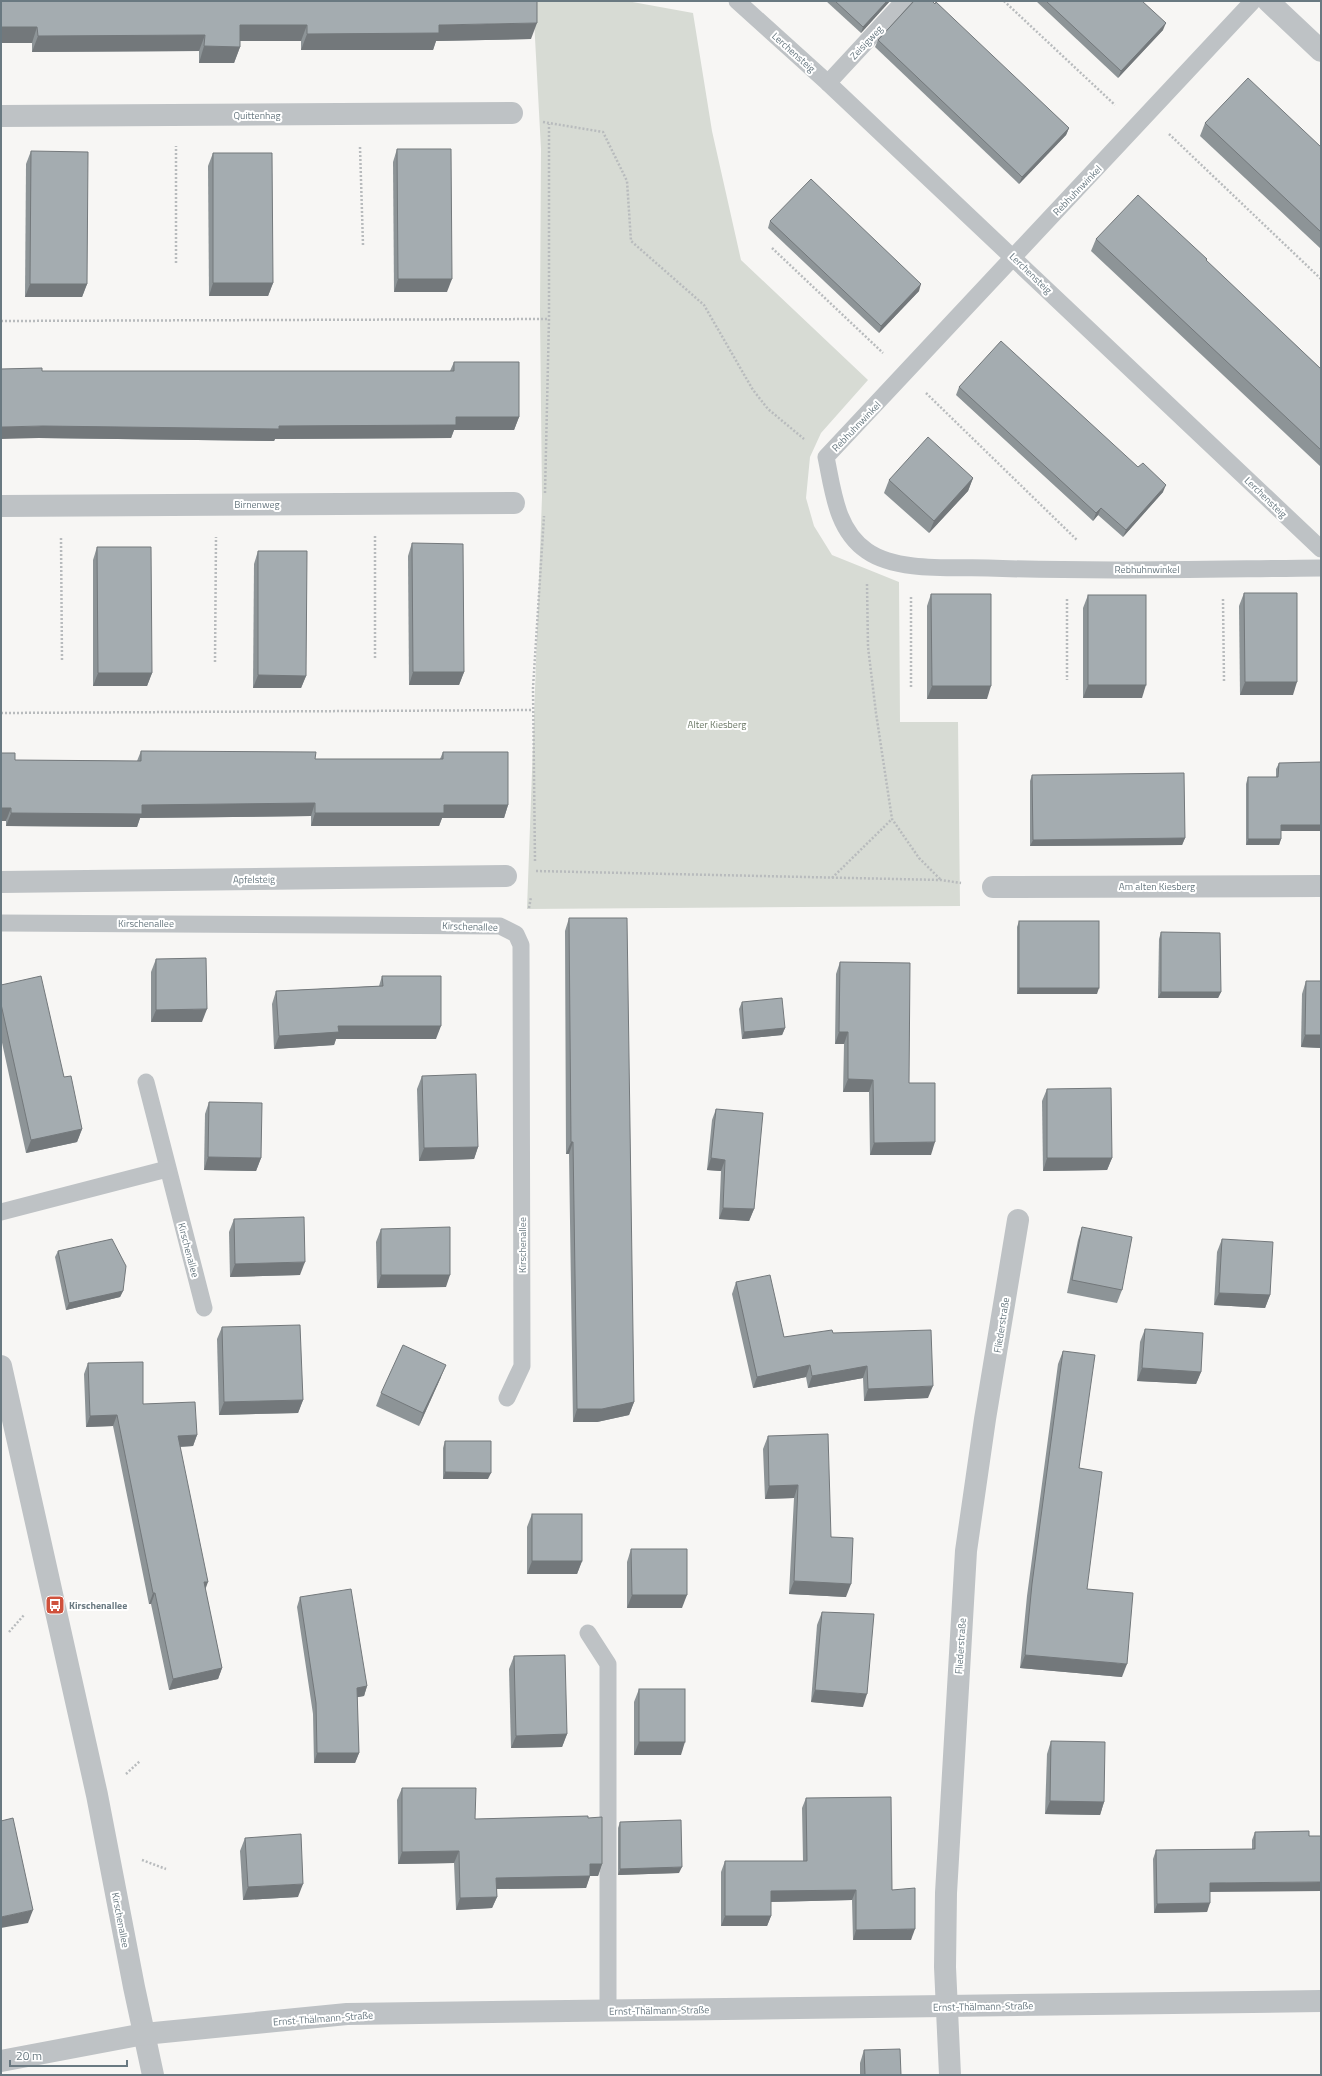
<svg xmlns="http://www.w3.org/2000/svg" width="1322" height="2076" font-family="'Titillium Web',sans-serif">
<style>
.green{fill:#d7dbd4}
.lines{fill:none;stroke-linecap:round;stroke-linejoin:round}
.path{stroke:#b8bbbd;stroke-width:2.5;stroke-dasharray:2 2;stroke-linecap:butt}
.lane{stroke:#bec2c5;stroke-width:17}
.street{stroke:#bec2c5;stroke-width:22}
.wall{fill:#8d9497}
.shaded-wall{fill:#73787b}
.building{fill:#a4acb0;stroke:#73787b}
.labels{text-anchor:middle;stroke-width:4;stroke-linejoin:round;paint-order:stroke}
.street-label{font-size:10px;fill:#697981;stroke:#fff}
.park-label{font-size:10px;fill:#6c7967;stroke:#fff}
.poi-label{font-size:10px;font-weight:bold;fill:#697981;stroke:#fff;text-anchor:start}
</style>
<rect width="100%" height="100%" fill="#f7f6f4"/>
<path class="green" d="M533,1H627L693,13L712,131L741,260L868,380L821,433L810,457L806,498L814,526L832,555L899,582L900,722H958L960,906L527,909L542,497L540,314L541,149Z"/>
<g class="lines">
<g class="path">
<path d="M1004,1L1115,105"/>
<path d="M543,122L603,132L627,181L631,241L704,305L753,390L768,409L804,439"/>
<path d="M1169,134L1321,279"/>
<path d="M360,147L363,245"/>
<path d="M772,248L883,353"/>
<path d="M176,263V146"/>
<path d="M1,321L549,319"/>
<path d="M926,393L1077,540"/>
<path d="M545,493L549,319V124"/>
<path d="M375,536V660"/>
<path d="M61,538L62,662"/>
<path d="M867,584L868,647L876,713L892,819L919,858L941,880"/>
<path d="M1067,599V680"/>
<path d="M1223,599L1224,681"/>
<path d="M215,662L216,537"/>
<path d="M911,687V596"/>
<path d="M1,713L533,710"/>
<path d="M535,861L533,688L544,516"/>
<path d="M536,871L941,880L961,883"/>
<path d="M832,878L892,819"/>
<path d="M529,908L531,897"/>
<path d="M9,1632L24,1615"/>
<path d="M126,1774L140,1761"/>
<path d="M142,1860L166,1869"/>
</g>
<g class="lane">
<path d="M737,1L828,83L1321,549"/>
<path d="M1253,1L826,457C833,490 836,530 867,551C897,572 952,567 988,568C1099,572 1210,569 1321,568"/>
<path d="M828,83L904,1"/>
<path d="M1,923L500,926L516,934L521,945L522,1366L507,1398"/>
<path d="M146,1082L204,1308"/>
<path d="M1,1212L167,1169"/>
<path d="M588,1633L608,1664V2010"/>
</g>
<g class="street">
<path d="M1268,1L1321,51"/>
<path d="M1,116L512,113"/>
<path d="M1,506L514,503"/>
<path d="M1,882L506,876"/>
<path d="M993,887L1321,886"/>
<path d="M1,1366L97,1795L134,1987L153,2075"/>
<path d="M1,2061L144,2034L347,2014L1321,2001"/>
<path d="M950,2075L945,1967L946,1893L966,1551L985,1419L1018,1220"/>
</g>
</g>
<g class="wall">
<path d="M1,1L531,39L436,41L433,50H301V41H240V47L234,63H199V51L32,52V43Z"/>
<path d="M826,1H890L861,33Z"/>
<path d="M913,1H932L1069,128L1066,135L1019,184L875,47L878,40Z"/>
<path d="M1036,1H1142L1163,30L1118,78Z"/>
<path d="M1205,123L1321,147V249L1200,136Z"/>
<path d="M397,149L447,292H394L393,162Z"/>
<path d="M31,151L87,284L82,297H25L26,164Z"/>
<path d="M213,153L273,283L268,296H209L208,166Z"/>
<path d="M770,221L919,291L879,333L768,228Z"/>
<path d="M1096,239L1206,261L1321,369V467L1091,251Z"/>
<path d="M454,362L519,417L514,430H454L451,438L275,439L274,441L39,438L42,371H450Z"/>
<path d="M959,387L1163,492L1123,537L1098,515L1093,521L956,395Z"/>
<path d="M973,478L968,491L929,533L884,493L889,480Z"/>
<path d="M412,543L464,672L459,685H409L408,556Z"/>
<path d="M97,547L152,673L147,686H93V560Z"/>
<path d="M258,551L306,676L301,688H253L254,564Z"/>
<path d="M1244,593L1293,695H1240L1239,606Z"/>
<path d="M931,594L987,699H927V606Z"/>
<path d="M1088,595L1142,698H1083V608Z"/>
<path d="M141,751L315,759H440L443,752L508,805L504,818H442L439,826H311V816L140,818L137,827L6,826V821L15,760L137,761Z"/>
<path d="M1279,763L1281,831V839L1279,845H1246V784L1248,777H1276V769Z"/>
<path d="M1032,775L1185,838L1182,845L1030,846V781Z"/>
<path d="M569,918L634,1402L629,1415L597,1422H573L569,1154H566L565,931Z"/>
<path d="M1019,921L1097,994H1017V927Z"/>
<path d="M1161,932L1221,992L1218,998H1158L1159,939Z"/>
<path d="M156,959L202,1022H151V972Z"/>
<path d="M840,962L909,1083L931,1155H870L869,1092H843L844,1044H835L836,974Z"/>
<path d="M382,976L436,1039H336L334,1045L274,1049L272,1004L276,991L379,986Z"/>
<path d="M1306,981L1321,1048L1301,1047L1302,994Z"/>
<path d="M1,985L64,1077L82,1129L77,1142L26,1153L1,1038Z"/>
<path d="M742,1002L785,1028L782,1035L742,1039L739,1009Z"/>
<path d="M422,1076L478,1147L474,1159L419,1161L417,1089Z"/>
<path d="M1047,1089L1112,1158L1107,1170L1043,1171L1042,1101Z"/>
<path d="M209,1102L261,1158L256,1171L204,1170L205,1114Z"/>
<path d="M716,1109L754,1209L749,1221L719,1219L721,1171L707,1170L712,1120Z"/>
<path d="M234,1219L300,1275L230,1277L229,1232Z"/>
<path d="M1082,1227L1122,1290L1117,1303L1067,1293L1078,1240Z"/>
<path d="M381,1229L446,1287L377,1288L376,1242Z"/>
<path d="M1222,1239L1270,1295L1265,1308L1214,1305L1217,1252Z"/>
<path d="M58,1251L123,1291L120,1297L66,1310L55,1257Z"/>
<path d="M736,1282L784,1337L833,1333L928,1398L864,1401L863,1378L808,1388L806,1377L753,1388L732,1294Z"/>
<path d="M222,1327L303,1400L298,1413L219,1415L217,1339Z"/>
<path d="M1145,1329L1201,1372L1196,1384L1137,1381L1140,1342Z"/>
<path d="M1063,1351L1079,1468L1087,1589L1122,1677L1020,1668L1027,1596L1058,1364Z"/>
<path d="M88,1363L143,1404L197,1435L193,1446L180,1447L205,1589L222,1668L218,1679L169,1690L151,1604H149L113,1426L86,1427L84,1374Z"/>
<path d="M441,1377L419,1426L376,1406L381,1393Z"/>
<path d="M768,1436L831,1537L846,1597L789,1594L794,1498L765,1499L763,1449Z"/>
<path d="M445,1441L488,1479H443V1448Z"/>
<path d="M532,1514L582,1561L577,1574H527V1527Z"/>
<path d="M631,1549L682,1608H627V1562Z"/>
<path d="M300,1597L367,1686L364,1696L357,1697L359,1753L355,1763H314L313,1714L297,1607Z"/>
<path d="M822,1612L863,1707L811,1702L817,1625Z"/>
<path d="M514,1656L567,1734L562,1747L511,1748L509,1669Z"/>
<path d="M639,1689L681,1755H634V1702Z"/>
<path d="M1051,1741L1104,1802L1100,1815L1045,1814L1047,1754Z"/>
<path d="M402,1788L475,1819L588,1818L602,1864L598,1876H590L586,1888L497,1889V1897L492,1908L456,1910L454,1863L398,1864L397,1800Z"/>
<path d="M806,1798L892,1890L911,1940H853L852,1900L771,1902V1916L767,1926H721V1872L725,1861H803L802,1808Z"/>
<path d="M620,1822L679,1873L618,1875V1828Z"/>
<path d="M1309,1831L1210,1892L1207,1912L1154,1913L1153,1859L1156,1850L1252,1849V1840L1255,1832Z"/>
<path d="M245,1838L298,1897L243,1900L240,1851Z"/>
<path d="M864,2050L901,2075H860V2063Z"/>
</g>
<g class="shaded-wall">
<path d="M887,1H890L861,33L863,27Z"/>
<path d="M537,23L531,39L436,41L433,50H301L307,34L439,25Z"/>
<path d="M1166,23L1163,30L1118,78L1121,71Z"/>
<path d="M240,25H307L301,41H234Z"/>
<path d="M1,27H37L32,43H1Z"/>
<path d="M205,35L199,51L32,52L38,36Z"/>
<path d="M204,46L240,47L234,63H199Z"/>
<path d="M1069,128L1066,135L1019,184L1022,177Z"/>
<path d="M398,279H452L447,292H394Z"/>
<path d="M213,283H273L268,296H209Z"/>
<path d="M30,284H87L82,297H25Z"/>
<path d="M921,284L919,291L879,333L881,326Z"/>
<path d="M456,417H519L514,430H454L451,438L275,439L274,441L39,438L1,439V427L43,426H279Z"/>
<path d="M973,478L968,491L929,533L934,521Z"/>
<path d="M1166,485L1163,492L1123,537L1126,530Z"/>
<path d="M1101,508L1098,515L1093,521L1096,513Z"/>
<path d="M413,672H464L459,685H409Z"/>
<path d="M98,673H152L147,686H93Z"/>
<path d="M258,675L306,676L301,688H253Z"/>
<path d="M1245,682H1297L1293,695H1240Z"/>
<path d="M1088,685H1146L1142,698H1083Z"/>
<path d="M932,686H991L987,699H927Z"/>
<path d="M315,803L311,816L140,818L137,827L6,826L11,813L142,805Z"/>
<path d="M444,805H508L504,818H442L439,826H311L315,813Z"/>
<path d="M1,808H11L6,821H1Z"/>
<path d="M1281,825H1321V831H1279Z"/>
<path d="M1185,838L1182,845L1030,846L1033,840Z"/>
<path d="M1248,839H1281L1279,845H1246Z"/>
<path d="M1019,988H1099L1097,994H1017Z"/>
<path d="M1161,992H1221L1218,998H1158Z"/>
<path d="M207,1009L202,1022H151L156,1010Z"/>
<path d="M338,1026H441L436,1039H336L334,1045L274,1049L279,1036Z"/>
<path d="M785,1028L782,1035L742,1039L744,1032Z"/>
<path d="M839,1032H848L844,1044H835Z"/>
<path d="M1305,1035H1321V1048L1301,1047Z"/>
<path d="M848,1079L873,1080L869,1092H843Z"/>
<path d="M82,1129L77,1142L26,1153L31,1140Z"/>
<path d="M571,1142H573L569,1154H566Z"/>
<path d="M935,1142L931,1155H870L874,1143Z"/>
<path d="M478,1147L474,1159L419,1161L424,1148Z"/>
<path d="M208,1157L261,1158L256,1171L204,1170Z"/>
<path d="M711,1158L725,1160L721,1171L707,1170Z"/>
<path d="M1047,1158H1112L1107,1170L1043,1171Z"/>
<path d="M723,1208L754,1209L749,1221L719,1219Z"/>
<path d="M305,1262L300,1275L230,1277L235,1264Z"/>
<path d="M381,1275H450L446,1287L377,1288Z"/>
<path d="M123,1291L120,1297L66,1310L69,1303Z"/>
<path d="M1219,1293L1270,1295L1265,1308L1214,1305Z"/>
<path d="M446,1365L441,1377L419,1426L423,1413Z"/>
<path d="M810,1365L806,1377L753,1388L757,1377Z"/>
<path d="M867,1366L863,1378L808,1388L812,1376Z"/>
<path d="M1142,1368L1201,1372L1196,1384L1137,1381Z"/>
<path d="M933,1386L928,1398L864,1401L868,1389Z"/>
<path d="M303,1400L298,1413L219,1415L224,1402Z"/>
<path d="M634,1402L629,1415L597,1422H573L577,1409Z"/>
<path d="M117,1415L113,1426L86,1427L90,1416Z"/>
<path d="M197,1435L193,1446L174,1447L178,1436Z"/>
<path d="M445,1472L491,1473L488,1479H443Z"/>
<path d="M798,1485L794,1498L765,1499L769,1486Z"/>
<path d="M532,1561H582L577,1574H527Z"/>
<path d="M794,1581L851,1584L846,1597L789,1594Z"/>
<path d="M204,1582H208L204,1593Z"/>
<path d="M153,1593H155L151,1604H149Z"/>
<path d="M632,1595H687L682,1608H627Z"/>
<path d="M1025,1655L1127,1664L1122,1677L1020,1668Z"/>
<path d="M222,1668L218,1679L169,1690L173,1679Z"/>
<path d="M367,1686L364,1696L353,1698L357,1688Z"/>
<path d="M815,1690L867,1694L863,1707L811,1702Z"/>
<path d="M567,1734L562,1747L511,1748L516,1736Z"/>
<path d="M639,1742H685L681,1755H634Z"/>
<path d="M317,1753H359L355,1763H314Z"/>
<path d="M1050,1801L1104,1802L1100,1815L1045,1814Z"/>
<path d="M459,1851L454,1863L398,1864L402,1852Z"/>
<path d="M590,1864H602L598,1876H590L586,1888L492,1889L496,1878Z"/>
<path d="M682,1867L679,1873L618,1875L620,1869Z"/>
<path d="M1321,1882V1891L1207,1892L1210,1883Z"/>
<path d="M303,1884L298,1897L243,1900L248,1887Z"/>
<path d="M856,1890L852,1900L767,1902L771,1891Z"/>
<path d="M497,1897L492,1908L456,1910L460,1898Z"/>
<path d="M1210,1903L1207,1912L1154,1913L1157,1904Z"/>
<path d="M33,1910L28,1923L1,1928V1917Z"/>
<path d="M725,1916H771L767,1926H721Z"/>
<path d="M915,1929L911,1940H853L856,1930Z"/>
</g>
<g class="building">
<path d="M1,1H537V23L439,25V33L307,34V25H240V47L204,46L205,35L38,36L37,27H1Z"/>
<path d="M835,1H887L863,27Z"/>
<path d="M914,1H932L935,4L936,2L1069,128L1022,177L878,40Z"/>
<path d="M1046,1H1142L1166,23L1121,71Z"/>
<path d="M1248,78L1321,147V232L1205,123Z"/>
<path d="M397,149H451L452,279H398Z"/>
<path d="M31,151L88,152L87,284H30Z"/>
<path d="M213,153H272L273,283H213Z"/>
<path d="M811,179L921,284L881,326L770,221Z"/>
<path d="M1138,195L1207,259L1206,260L1321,369V450L1096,239Z"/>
<path d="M1001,341L1138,467L1143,463L1166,485L1126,530L1101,508L1096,513L959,387Z"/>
<path d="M454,362H519V417H456V425L279,426V429L43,426L1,427V369L42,368V371H454Z"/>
<path d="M928,437L973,478L934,521L889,480Z"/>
<path d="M412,543L463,544L464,672H413Z"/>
<path d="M97,547H151L152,673H98Z"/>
<path d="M258,551H307L306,676L258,675Z"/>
<path d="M1244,593H1297V682H1245Z"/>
<path d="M931,594H991V686H932Z"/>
<rect x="1088" y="595" width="58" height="90"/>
<path d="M141,751L316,752L315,759H443V752H508V805H444V813H315V803L142,805V814L11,813V808H1V753H15V760L141,761Z"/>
<path d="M1321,762V825H1281V839H1248V777H1278L1279,763Z"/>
<path d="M1184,773L1185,838L1033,840L1032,775Z"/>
<path d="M569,918H627L634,1402L602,1409H577L573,1142H571Z"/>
<rect x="1019" y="921" width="80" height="67"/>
<path d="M1161,932L1220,933L1221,992H1161Z"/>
<path d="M206,958L207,1009L156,1010V959Z"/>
<path d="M840,962L910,963L909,1083H935V1142L874,1143L873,1080L848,1079V1032H839Z"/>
<path d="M41,976L64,1077L71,1076L82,1129L31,1140L1,1004V985Z"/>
<path d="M382,976H441V1026H338L339,1032L279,1036L276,991L383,986Z"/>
<path d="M1306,981H1321V1035H1305Z"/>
<path d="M782,998L785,1028L744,1032L742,1002Z"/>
<path d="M476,1074L478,1147L424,1148L422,1076Z"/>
<path d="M1111,1088L1112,1158H1047V1089Z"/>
<path d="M209,1102L262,1103L261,1158L208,1157Z"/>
<path d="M716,1109L763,1113L754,1209L723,1208L725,1160L711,1158Z"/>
<path d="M304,1217L305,1262L235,1264L234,1219Z"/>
<path d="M450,1227V1275H381V1229Z"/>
<path d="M1082,1227L1132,1237L1122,1290L1072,1280Z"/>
<path d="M112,1239L126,1266L123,1291L69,1303L58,1251Z"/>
<path d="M1222,1239L1273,1242L1270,1295L1219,1293Z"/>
<path d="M770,1275L784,1337L832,1330L833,1333L931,1330L933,1386L868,1389L867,1366L812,1376L810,1365L757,1377L736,1282Z"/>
<path d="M300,1325L303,1400L224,1402L222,1327Z"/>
<path d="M1145,1329L1203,1333L1201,1372L1142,1368Z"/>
<path d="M403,1345L446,1365L423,1413L381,1393Z"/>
<path d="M1063,1351L1095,1355L1079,1468L1102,1472L1087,1589L1133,1593L1127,1664L1025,1655L1032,1584Z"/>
<path d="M143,1362V1404L195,1402L197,1435L178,1436L208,1582H204L222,1668L173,1679L155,1593H153L117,1415L90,1416L88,1363Z"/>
<path d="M828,1434L831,1537L853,1538L851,1584L794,1581L798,1485L769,1486L768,1436Z"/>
<path d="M445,1441H491V1473L445,1472Z"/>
<rect x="532" y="1514" width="50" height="47"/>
<path d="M631,1549H687V1595H632Z"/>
<path d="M351,1589L367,1686L357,1688L359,1753H317L316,1703L300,1597Z"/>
<path d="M822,1612L874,1614L867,1694L815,1690Z"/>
<path d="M565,1655L567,1734L516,1736L514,1656Z"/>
<rect x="639" y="1689" width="46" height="53"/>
<path d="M1051,1741L1105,1742L1104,1802L1050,1801Z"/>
<path d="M402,1788H476L475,1819L588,1816V1818L602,1817V1864H590V1876L496,1878L497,1897L460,1898L459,1851L402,1852Z"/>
<path d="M891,1797L892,1890L915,1888V1929L856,1930V1890L771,1891V1916H725V1861H807L806,1798Z"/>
<path d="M13,1818L33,1910L1,1917V1821Z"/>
<path d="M681,1820L682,1867L620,1869V1822Z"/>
<path d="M1309,1831V1836H1321V1882L1210,1883V1903L1157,1904L1156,1850L1255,1849V1832Z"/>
<path d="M301,1834L303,1884L248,1887L245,1838Z"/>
<path d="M900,2049L901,2075H865L864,2050Z"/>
</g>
<defs>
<symbol id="bus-square" viewBox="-11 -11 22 22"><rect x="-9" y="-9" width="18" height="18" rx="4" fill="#cf513c" stroke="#fff"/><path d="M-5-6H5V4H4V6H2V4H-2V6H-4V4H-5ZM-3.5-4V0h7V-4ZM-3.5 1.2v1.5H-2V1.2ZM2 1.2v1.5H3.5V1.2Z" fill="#fff"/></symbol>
</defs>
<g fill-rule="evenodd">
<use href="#bus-square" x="44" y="1594" width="22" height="22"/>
</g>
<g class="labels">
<g class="street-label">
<text transform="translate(866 42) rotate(-47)" y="4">Zeisigweg</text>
<text transform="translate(794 52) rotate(42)" y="4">Lerchensteig</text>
<text x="257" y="119">Quittenhag</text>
<text transform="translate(1077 190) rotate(-46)" y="4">Rebhuhnwinkel</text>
<text transform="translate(1031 273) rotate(44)" y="4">Lerchensteig</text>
<text transform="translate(856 426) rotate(-46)" y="4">Rebhuhnwinkel</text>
<text transform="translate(1266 497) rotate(44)" y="4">Lerchensteig</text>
<text x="257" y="508">Birnenweg</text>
<text x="1147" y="573">Rebhuhnwinkel</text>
<text transform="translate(254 879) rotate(-1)" y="4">Apfelsteig</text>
<text x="1157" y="890">Am alten Kiesberg</text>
<text x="146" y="927">Kirschenallee</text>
<text transform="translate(470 926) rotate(2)" y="4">Kirschenallee</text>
<text transform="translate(522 1245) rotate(-90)" y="4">Kirschenallee</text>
<text transform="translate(189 1250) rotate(75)" y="4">Kirschenallee</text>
<text transform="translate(1001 1325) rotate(-81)" y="4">Fliederstraße</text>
<text transform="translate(960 1646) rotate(-86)" y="4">Fliederstraße</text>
<text transform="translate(121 1920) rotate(79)" y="4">Kirschenallee</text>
<text transform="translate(983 2006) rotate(-1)" y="4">Ernst-Thälmann-Straße</text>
<text transform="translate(659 2010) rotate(-1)" y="4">Ernst-Thälmann-Straße</text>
<text transform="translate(323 2018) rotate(-4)" y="4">Ernst-Thälmann-Straße</text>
</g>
<g class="park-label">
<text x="717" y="728">Alter Kiesberg</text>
</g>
<g class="poi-label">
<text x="69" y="1609">Kirschenallee</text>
</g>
</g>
<rect width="1322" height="2076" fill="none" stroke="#697981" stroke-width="4"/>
<path d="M10 2060v6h117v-6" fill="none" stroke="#697981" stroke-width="2"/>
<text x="16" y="2060" font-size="12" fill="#697981" stroke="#ffffff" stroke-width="3" paint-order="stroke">20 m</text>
</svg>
